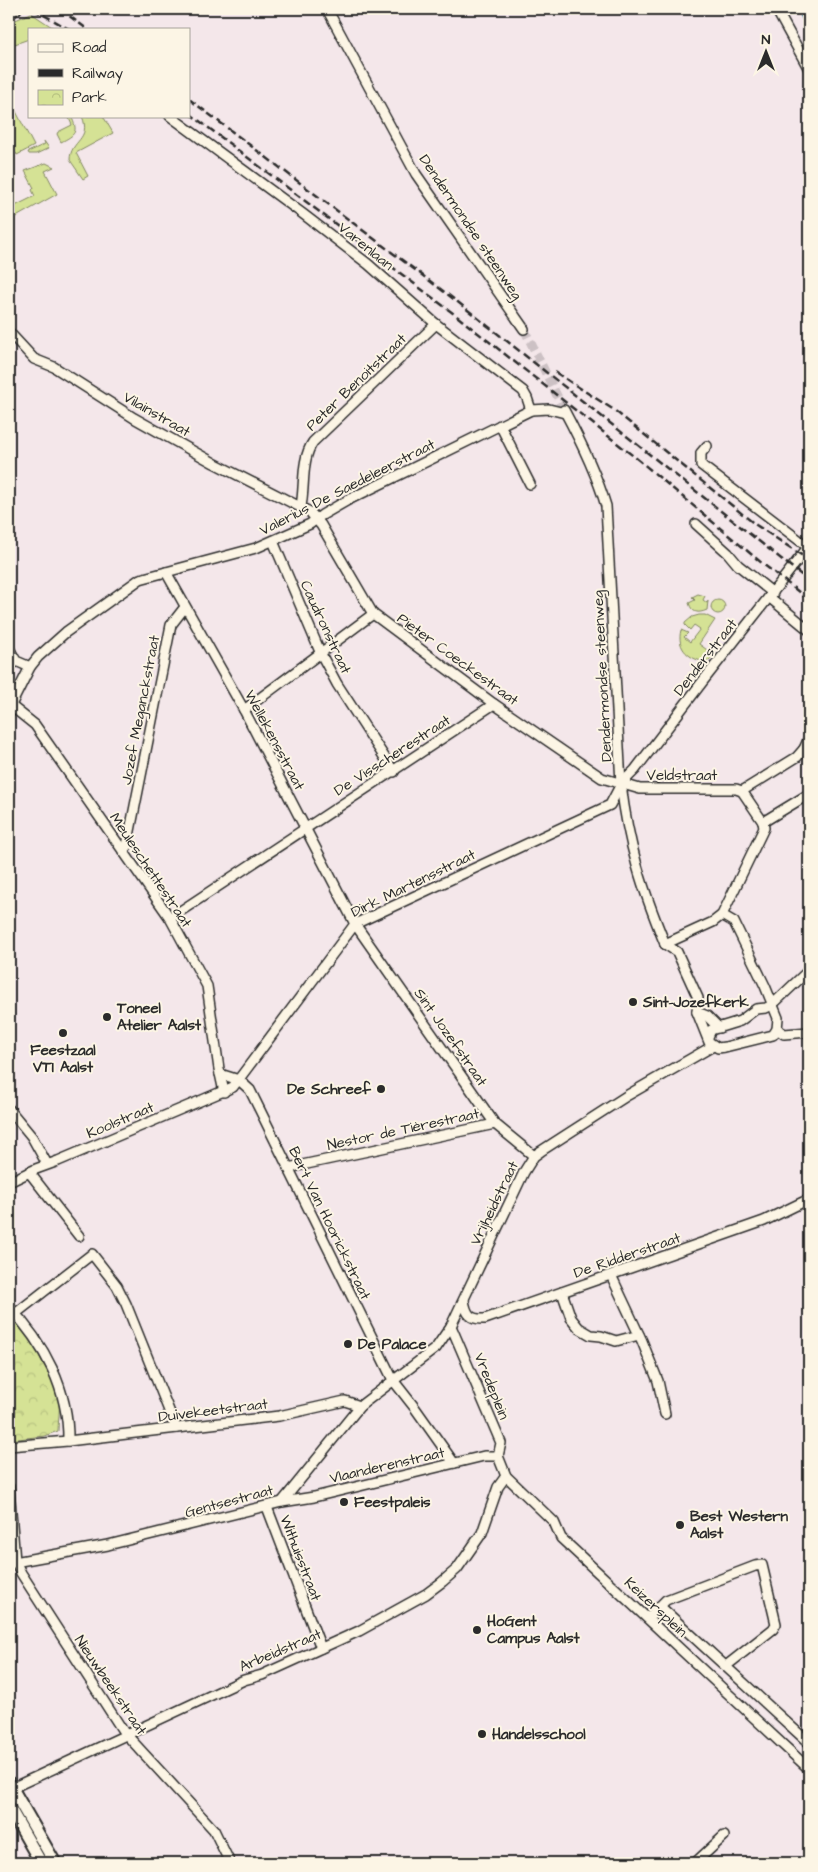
<svg xmlns="http://www.w3.org/2000/svg" width="818" height="1872" font-family="'Architects Daughter',sans-serif">
<style>
.grass{fill:#d5e295;stroke:#808660}
.park{fill:url(#park-crowns);stroke:#808660}
.water{fill:url(#water-rules);stroke:#6897a1}
.lines{fill:none;stroke-linecap:round;stroke-linejoin:round}
.minor-tunnel{stroke:#ccc1c4;stroke-width:9;stroke-dasharray:9 4.5;stroke-linecap:butt}
.minor-casing{stroke:#2b2b2b;stroke-width:12}
.major-casing{stroke:#2b2b2b;stroke-width:15}
.minor{stroke:#fcf5e5;stroke-width:9}
.major{stroke:#fcf5e5;stroke-width:11}
.rail{stroke:#2b2b2b;stroke-width:2.5;stroke-dasharray:8 4;stroke-linecap:butt}
.poi-dot{fill:#2b2b2b;stroke:#fcf5e5;stroke-width:2}
.labels{text-anchor:middle;stroke-width:4;stroke-linejoin:round;paint-order:stroke}
.street-label{font-size:15px;fill:#2b2b2b;stroke:#fcf5e5}
.poi-label{font-size:15px;font-weight:bold;fill:#2b2b2b;stroke:#fcf5e5;text-anchor:start}
</style>
<defs>
<pattern id="park-crowns" width="20" height="18" patternUnits="userSpaceOnUse" patternTransform="scale(1.25)"><rect width="20" height="18" fill="#d5e295"/><path d="M2 6a3 3 0 1 1 6 0M12 15a3 3 0 1 1 6 0" fill="none" stroke="#b7c281"/></pattern>
<pattern id="water-rules" width="6" height="5" patternUnits="userSpaceOnUse" patternTransform="scale(1.25)"><rect width="6" height="5" fill="#90dfef"/><path d="M0 2.5h6" fill="none" stroke="#7cc0cd"/></pattern>
</defs>
<rect width="100%" height="100%" fill="#f4e7ea"/>
<filter id="ink" filterUnits="userSpaceOnUse"><feTurbulence type="fractalNoise" baseFrequency=".02" numOctaves="2"/><feDisplacementMap in="SourceGraphic" scale="10" xChannelSelector="R" yChannelSelector="G"/><feConvolveMatrix kernelMatrix="1 2 1 2 8 2 1 2 1" color-interpolation-filters="sRGB"/></filter>
<g filter="url(#ink)">
<g class="grass">
<path d="M31,13L52,27L48,29H29V39L9,46V23Z"/>
<path d="M9,98L34,146L17,155L16,153L10,155L9,152Z"/>
<path d="M68,116H71C79,132 75,135 61,142L57,134L58,132L72,125Z"/>
<path d="M82,116H103L113,133L76,153L88,176L83,179L70,160C70,140 92,140 82,116Z"/>
<path d="M44,141L49,148L36,154H29L28,152L45,144Z"/>
<path d="M46,163L54,167L45,171L57,194L9,221V209L35,196L32,190L34,188L25,171Z"/>
<path d="M698,594L705,596L703,600L707,603L708,601L707,610C698,614 692,613 689,603L695,600L692,597Z"/>
<circle cx="718" cy="607" r="7"/>
<path d="M699,615H705L715,620L699,644L714,655L707,662C690,660 676,649 681,630L688,633L684,637L690,642L700,629L694,625L690,630L685,625V623L692,617Z"/>
</g>
<path class="park" d="M9,1315C27,1334 55,1377 59,1403C60,1412 58,1422 58,1431L44,1436L9,1440Z"/>
<path class="water" d="M797,9H809V34Z"/>
<g class="lines">
<path class="minor-tunnel" d="M524,329L564,410"/>
<defs>
<g id="minor">
<path d="M327,9L416,174L524,329"/>
<path d="M776,9L809,69"/>
<path d="M170,116L303,214L368,264L436,324L523,391L527,398L531,410"/>
<path d="M9,332L34,359L54,367L134,418L214,463L310,512L321,525L373,614L494,704L602,778L640,789H736L742,791"/>
<path d="M564,410C580,440 596,472 606,506L621,784C628,844 642,888 665,944"/>
<path d="M500,425L530,484"/>
<path d="M707,446L701,453V465L808,547"/>
<path d="M301,506C305,486 301,459 313,442L436,324"/>
<path d="M696,524L728,553L738,565L773,593"/>
<path d="M273,541L321,654L337,684L394,772"/>
<path d="M166,572L244,710L355,924L495,1124L534,1156"/>
<path d="M769,597L809,630"/>
<path d="M9,648L16,661L30,667"/>
<path d="M10,705L35,725L170,918L207,986L219,1069L224,1092"/>
<path d="M9,709L30,667L38,657L66,632L140,579L256,548L310,524L322,515L348,500L531,410L549,409L565,413"/>
<path d="M244,710L373,614"/>
<path d="M804,749L809,738"/>
<path d="M763,822L742,791L797,757L804,749L809,755"/>
<path d="M763,822L809,794"/>
<path d="M123,851L127,846L171,625L185,607"/>
<path d="M170,918L494,704"/>
<path d="M665,944L677,952L698,998L697,1012L709,1042L718,1048L725,1047L773,1035L777,1029L778,1018L765,986L734,922L722,915"/>
<path d="M665,944L713,922L722,915L764,828L763,822"/>
<path d="M697,1012L707,1016L719,1028"/>
<path d="M777,1029L784,1034L809,1032"/>
<path d="M708,1037L711,1030L740,1021L756,1009L766,1008L772,1005L809,970"/>
<path d="M220,1074L239,1080"/>
<path d="M239,1080L250,1090L393,1380L415,1408L454,1463"/>
<path d="M9,1109L32,1137L47,1164"/>
<path d="M288,1168L495,1124"/>
<path d="M29,1172L79,1236"/>
<path d="M9,1182L36,1169L58,1161L233,1087L355,924L610,805L621,784L635,770L703,681L809,546"/>
<path d="M611,1275L642,1341L658,1381L665,1414"/>
<path d="M562,1292L571,1318L579,1328L591,1335L601,1336L616,1341L639,1335"/>
<path d="M464,1300C466,1314 470,1320 485,1319L764,1221L803,1202L809,1201"/>
<path d="M9,1307C44,1343 69,1390 68,1441"/>
<path d="M15,1314L92,1254L117,1286L126,1304L176,1428"/>
<path d="M451,1326L501,1443L498,1456"/>
<path d="M9,1446L68,1441L279,1416L345,1401L360,1406"/>
<path d="M498,1456L506,1476L554,1522L561,1538L809,1769"/>
<path d="M9,1487L15,1561L21,1573L123,1731L214,1830L230,1863"/>
<path d="M282,1502L360,1406L436,1348L451,1326L524,1172L534,1156L541,1151L628,1095L713,1046"/>
<path d="M267,1507L321,1648"/>
<path d="M9,1563L108,1545L282,1502L314,1497L484,1456H498"/>
<path d="M654,1610L663,1609L809,1743"/>
<path d="M648,1618L666,1600L755,1566L762,1565L776,1624L773,1629L726,1666"/>
<path d="M12,1788L244,1680L262,1675L359,1631L426,1594L442,1582L457,1569L482,1533L498,1487L506,1476"/>
<path d="M695,1863L724,1836"/>
</g>
<g id="major">
<path d="M9,12L15,9"/>
<path d="M9,1783L55,1863"/>
<path d="M9,1807L41,1863"/>
</g>
</defs>
<use href="#minor" class="minor-casing"/>
<use href="#major" class="major-casing"/>
<use href="#minor" class="minor"/>
<use href="#major" class="major"/>
<g class="rail">
<path d="M33,9L69,29"/>
<path d="M60,9L87,29"/>
<path d="M189,99L459,303L809,581"/>
<path d="M189,113L458,317L641,462L763,564L809,600"/>
<path d="M555,372L614,410L756,525L809,560"/>
</g>
</g>
</g>
<g class="poi-dot">
<circle cx="633" cy="1002" r="5"/>
<circle cx="107" cy="1017" r="5"/>
<circle cx="63" cy="1033" r="5"/>
<circle cx="381" cy="1089" r="5"/>
<circle cx="348" cy="1344" r="5"/>
<circle cx="344" cy="1502" r="5"/>
<circle cx="680" cy="1525" r="5"/>
<circle cx="477" cy="1630" r="5"/>
<circle cx="482" cy="1734" r="5"/>
</g>
<g class="labels">
<g class="street-label">
<text transform="translate(471 227) rotate(56)" y="5">Dendermondse steenweg</text>
<text transform="translate(366 246) rotate(39)" y="5">Varenlaan</text>
<text transform="translate(356 382) rotate(-44)" y="5">Peter Benoitstraat</text>
<text transform="translate(157 414) rotate(30)" y="5">Vilainstraat</text>
<text transform="translate(347 487) rotate(-27)" y="5">Valerius De Saedeleerstraat</text>
<text transform="translate(326 627) rotate(65)" y="5">Caudronstraat</text>
<text transform="translate(705 657) rotate(-52)" y="5">Denderstraat</text>
<text transform="translate(458 659) rotate(36)" y="5">Pieter Coeckestraat</text>
<text transform="translate(602 676) rotate(-93)" y="5">Dendermondse steenweg</text>
<text transform="translate(140 710) rotate(-79)" y="5">Jozef Meganckstraat</text>
<text transform="translate(275 740) rotate(62)" y="5">Wellekensstraat</text>
<text transform="translate(392 755) rotate(-33)" y="5">De Visscherestraat</text>
<text x="682" y="780">Veldstraat</text>
<text transform="translate(151 870) rotate(56)" y="5">Meuleschettestraat</text>
<text transform="translate(413 883) rotate(-26)" y="5">Dirk Martensstraat</text>
<text transform="translate(451 1037) rotate(55)" y="5">Sint Jozefstraat</text>
<text transform="translate(120 1120) rotate(-23)" y="5">Koolstraat</text>
<text transform="translate(403 1129) rotate(-12)" y="5">Nestor de Tièrestraat</text>
<text transform="translate(494 1203) rotate(-64)" y="5">Vrijheidstraat</text>
<text transform="translate(330 1223) rotate(64)" y="5">Bert Van Hoorickstraat</text>
<text transform="translate(627 1255) rotate(-19)" y="5">De Ridderstraat</text>
<text transform="translate(492 1386) rotate(68)" y="5">Vredeplein</text>
<text transform="translate(213 1410) rotate(-7)" y="5">Duivekeetstraat</text>
<text transform="translate(387 1465) rotate(-13)" y="5">Vlaanderenstraat</text>
<text transform="translate(229 1501) rotate(-15)" y="5">Gentsestraat</text>
<text transform="translate(301 1558) rotate(69)" y="5">Withuisstraat</text>
<text transform="translate(656 1607) rotate(43)" y="5">Keizersplein</text>
<text transform="translate(280 1650) rotate(-23)" y="5">Arbeidstraat</text>
<text transform="translate(111 1685) rotate(56)" y="5">Nieuwbeekstraat</text>
</g>
<g class="poi-label">
<text x="643" y="1007">Sint-Jozefkerk</text>
<text x="117" y="1013">Toneel<tspan x="117" dy="17">Atelier Aalst</tspan></text>
<text x="63" y="1055" text-anchor="middle">Feestzaal<tspan x="63" dy="17">VTI Aalst</tspan></text>
<text x="371" y="1094" text-anchor="end">De Schreef</text>
<text x="358" y="1349">De Palace</text>
<text x="354" y="1507">Feestpaleis</text>
<text x="690" y="1521">Best Western<tspan x="690" dy="17">Aalst</tspan></text>
<text x="487" y="1626">HoGent<tspan x="487" dy="17">Campus Aalst</tspan></text>
<text x="492" y="1739">Handelsschool</text>
</g>
</g>
<rect width="818" height="1872" fill="none" stroke="#fcf5e5" stroke-width="30"/>
<rect x="15" y="15" width="788" height="1842" fill="none" stroke="#2b2b2b" stroke-width="2" filter="url(#ink)"/>
<rect x="28" y="28" width="162" height="90" fill="#fcf5e5" stroke="#a8a49b"/>
<rect x="38" y="44" width="25" height="8" fill="#fcf5e5" stroke="#a8a49b"/>
<text x="72" y="52" font-size="15" fill="#2b2b2b">Road</text>
<rect x="38" y="69" width="25" height="8" fill="#2b2b2b" stroke="#a8a49b"/>
<text x="72" y="78" font-size="15" fill="#2b2b2b">Railway</text>
<rect x="38" y="90" width="25" height="15" fill="url(#park-crowns)" stroke="#a8a49b"/>
<text x="72" y="102" font-size="15" fill="#2b2b2b">Park</text>
<g transform="translate(766 52)" stroke="#fcf5e5" stroke-width="4" paint-order="stroke">
<path d="M0-4L9 19L0 12L-9 19Z" fill="#2b2b2b"/>
<text y="-8" font-size="14" font-weight="bold" text-anchor="middle" fill="#2b2b2b">N</text>
</g>
</svg>
